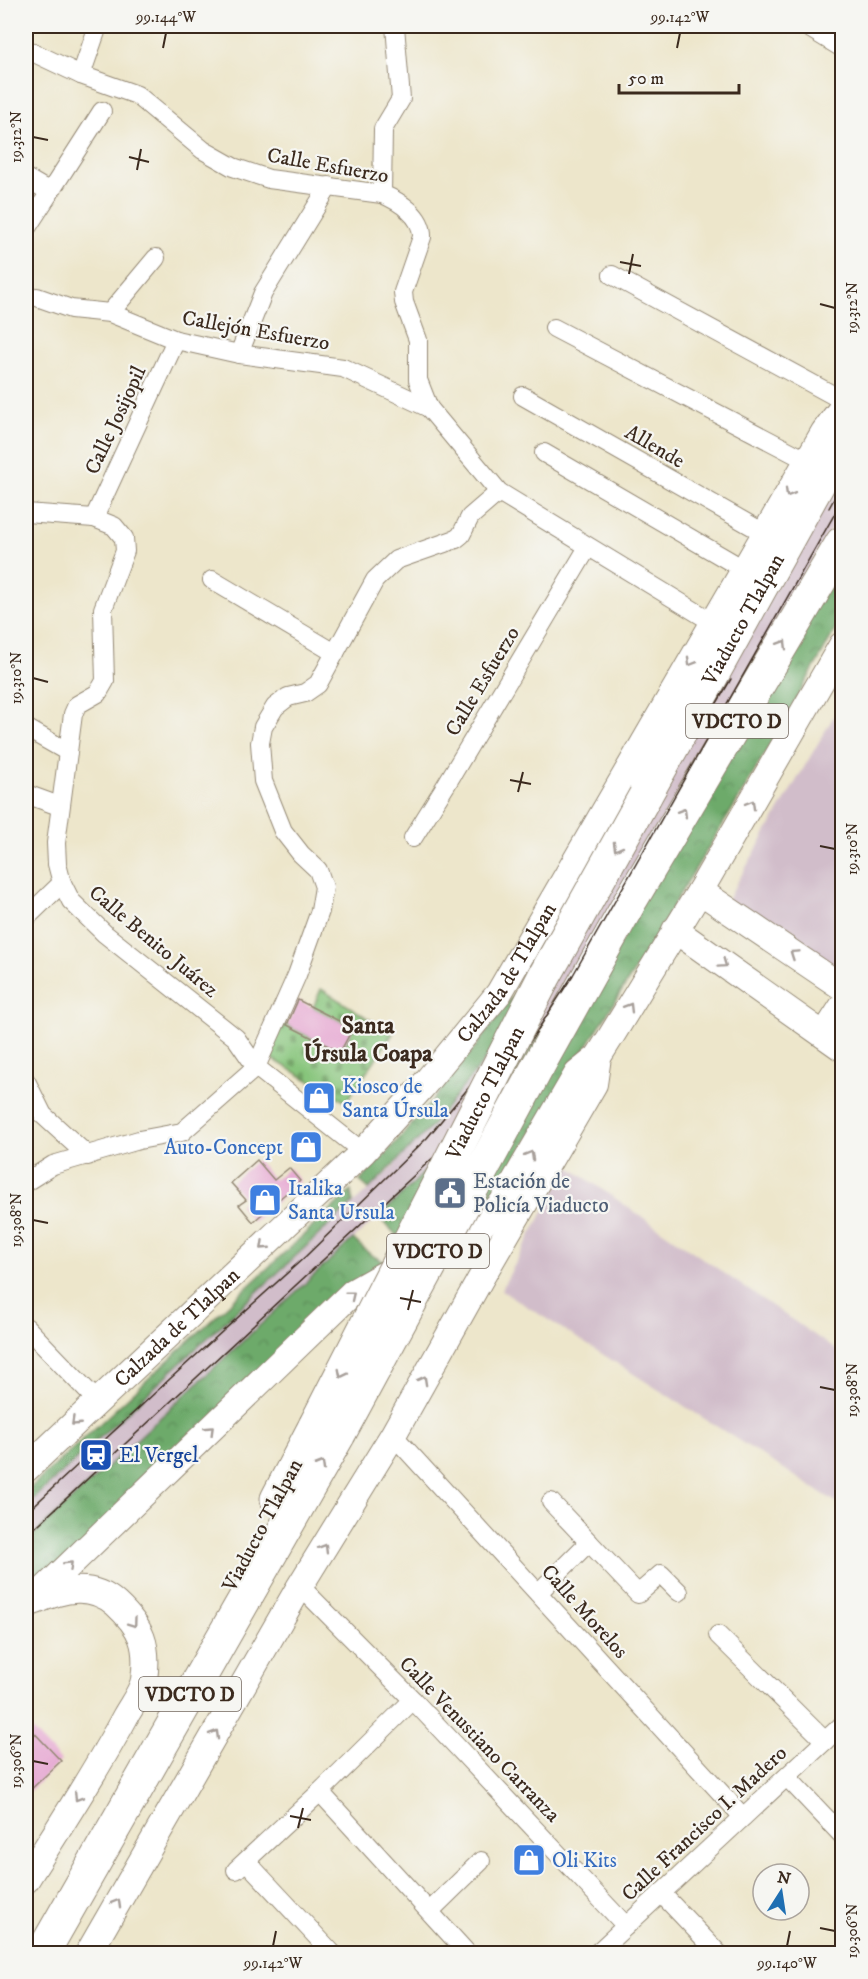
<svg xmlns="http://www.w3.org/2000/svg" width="868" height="1979" font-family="'IM FELL DW Pica',serif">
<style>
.industrial{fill:#d1bdca}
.forest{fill:url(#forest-crowns);stroke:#546a44;stroke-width:1.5}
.cemetery{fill:url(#cemetery-stones);stroke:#61784c;stroke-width:1.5}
.building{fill:#e6a7d2}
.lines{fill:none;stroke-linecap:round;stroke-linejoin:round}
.minor-casing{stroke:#948874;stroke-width:20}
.secondary-casing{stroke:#948874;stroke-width:28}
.motorway-casing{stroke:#948874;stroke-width:35}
.minor{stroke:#fff;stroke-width:18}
.secondary{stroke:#fff;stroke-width:26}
.motorway{stroke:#fff;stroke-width:33}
.tram{stroke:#3b2a1e;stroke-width:1.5}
.motorway-bridge-casing{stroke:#948874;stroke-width:35;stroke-linecap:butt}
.motorway-bridge{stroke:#fff;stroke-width:33}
.oneway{stroke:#a79f9a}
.ticks{fill:none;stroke:#3b2a1e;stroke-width:2}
.labels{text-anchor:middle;stroke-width:4.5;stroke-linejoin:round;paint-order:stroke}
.shield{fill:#f6f6f2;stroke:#73675e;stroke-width:1.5}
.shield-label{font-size:20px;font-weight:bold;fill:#3b2a1e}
.street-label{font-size:21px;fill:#3b2a1e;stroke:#f6f6f2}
.shop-label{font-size:21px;fill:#366cbe;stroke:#f6f6f2;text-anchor:start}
.service-label{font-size:21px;fill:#4e5e75;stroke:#f6f6f2;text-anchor:start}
.transit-label{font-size:21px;fill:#164399;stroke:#f6f6f2;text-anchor:start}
.quarter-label{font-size:24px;font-weight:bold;fill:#3b2a1e;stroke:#f6f6f2}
.neatline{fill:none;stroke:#3b2a1e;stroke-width:2}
.ticks-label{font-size:15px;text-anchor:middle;fill:#3b2a1e}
</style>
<defs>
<pattern id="forest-crowns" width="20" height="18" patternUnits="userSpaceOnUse" patternTransform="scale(1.5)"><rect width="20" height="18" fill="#6daa6b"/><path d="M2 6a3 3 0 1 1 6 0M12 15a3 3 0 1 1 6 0" fill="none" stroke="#5b8b57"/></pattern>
<pattern id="cemetery-stones" width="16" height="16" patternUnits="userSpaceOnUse" patternTransform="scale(1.5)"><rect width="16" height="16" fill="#87c57b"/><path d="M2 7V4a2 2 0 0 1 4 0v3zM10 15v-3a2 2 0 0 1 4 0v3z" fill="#70a064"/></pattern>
</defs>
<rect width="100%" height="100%" fill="#f6f6f2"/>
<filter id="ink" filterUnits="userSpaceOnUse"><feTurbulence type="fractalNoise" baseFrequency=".0167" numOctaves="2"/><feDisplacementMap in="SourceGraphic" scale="12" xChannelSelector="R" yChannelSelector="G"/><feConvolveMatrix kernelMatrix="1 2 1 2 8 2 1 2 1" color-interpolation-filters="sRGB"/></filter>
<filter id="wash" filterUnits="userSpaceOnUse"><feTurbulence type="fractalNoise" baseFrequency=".008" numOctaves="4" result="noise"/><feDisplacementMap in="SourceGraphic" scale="24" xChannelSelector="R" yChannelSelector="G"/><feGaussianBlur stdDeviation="1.35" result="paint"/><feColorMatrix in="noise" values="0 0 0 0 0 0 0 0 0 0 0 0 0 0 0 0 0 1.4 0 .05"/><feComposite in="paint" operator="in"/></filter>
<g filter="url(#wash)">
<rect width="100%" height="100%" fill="#ede6cb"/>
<g class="industrial">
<path d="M842,473V509L555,1015L521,1062L496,1094L421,1177L26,1542V1506L393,1167L523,1013Z"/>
<path d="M842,702V995L723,907Z"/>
<path d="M568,1166L842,1354V1506L501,1290Z"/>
</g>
<g class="forest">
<path d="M842,564V617L822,654L741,795L678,897L648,949L483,1211L405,1243L378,1217C432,1168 479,1115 524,1058Z"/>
<path d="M540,954L523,1013L430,1128L369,1189L360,1181C427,1111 489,1035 540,954Z"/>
<path d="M351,1191L353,1203L26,1506V1492Z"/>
<path d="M353,1239L371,1255L387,1263L26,1600V1542Z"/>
</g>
<path class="cemetery" d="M321,989L393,1034L346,1102L264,1054L281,1022L341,1052L353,1028L313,1008Z"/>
<g id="blocks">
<g class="building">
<path d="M298,1000L353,1028L340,1052L287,1025Z"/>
<path d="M322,1089L328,1094V1101L323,1106L310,1096L314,1091Z"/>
<path d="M257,1160L274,1180L289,1168L300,1181L253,1222L239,1205L246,1200L231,1183Z"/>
<path d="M26,1724L61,1761L26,1794Z"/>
</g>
</g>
</g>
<g filter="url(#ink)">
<use href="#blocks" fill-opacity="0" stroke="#948874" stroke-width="1.5"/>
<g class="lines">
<defs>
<g id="minor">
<path d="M806,26L842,48"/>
<path d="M26,49L81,75L137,95L203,150L233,167L269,179L382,194C399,201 423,216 422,237L403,292L404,302L418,340V380L429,408L499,492L714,623"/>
<path d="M81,75L98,26"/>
<path d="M26,178L50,192L102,111"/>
<path d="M382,194L383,129L401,99L395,26"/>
<path d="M28,226L50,192"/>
<path d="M612,275L842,400"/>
<path d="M37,297L71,309L110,313L176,340L239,354L343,368L429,408"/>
<path d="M110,313L156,258"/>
<path d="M554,328L808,461"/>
<path d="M239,354L263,293L329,186"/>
<path d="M523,396L766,534"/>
<path d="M544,453L745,570"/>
<path d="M26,513L94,518L114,526L124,538L125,551L103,609L105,681L98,693L77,705L73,714L56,843L57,864L62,883L71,901L105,934L236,1038L256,1067L363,1152"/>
<path d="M94,518L176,340"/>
<path d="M212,580L335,653"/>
<path d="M26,728L68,752"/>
<path d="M26,794L59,806"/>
<path d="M413,838L446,785L588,547"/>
<path d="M26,918L62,883"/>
<path d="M26,1081L43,1115L88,1156"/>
<path d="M26,1182L53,1165L139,1140L182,1132L256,1067L297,975L320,911L324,887L318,870L301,854L283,831L263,781L260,743L263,727L275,707L288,697L305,693L318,684L375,580L396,560L456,539L461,535L470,517L499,492"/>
<path d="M26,1327L97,1401"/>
<path d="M393,1435L743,1817"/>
<path d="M551,1502L638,1594L661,1574L679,1592"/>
<path d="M300,1586L413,1700L626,1926"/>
<path d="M538,1593L589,1542"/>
<path d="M718,1635L825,1741"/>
<path d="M787,1777L842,1835"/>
<path d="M320,1792L468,1954"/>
<path d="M246,1861L333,1954"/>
<path d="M236,1870L320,1792L413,1700"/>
<path d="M661,1893L719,1954"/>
<path d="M430,1911L481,1861"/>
<path d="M596,1954L842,1725"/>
</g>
<g id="secondary">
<path d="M700,891L842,987"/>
<path d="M675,930L842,1048"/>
<path d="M824,1035L842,1007"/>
<path id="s1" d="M26,1469L363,1152L422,1087L499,993L824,432L842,408"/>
<path d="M26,1607L353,1292L415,1257L465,1243L502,1203L577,1074L598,1057L610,1038L700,891L842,645"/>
<path d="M26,1880C60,1826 95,1773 125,1717C131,1706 142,1692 144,1680C149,1645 142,1628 116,1604C92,1582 62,1589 36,1601"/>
<path d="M88,1954L300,1586L393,1435L481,1278L594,1084L598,1057"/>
</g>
<g id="motorway">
<path id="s2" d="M645,796L842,441"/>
<path d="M537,1068L632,898L842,543"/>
<path d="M277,1499L315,1426"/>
<path d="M42,1954L339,1434"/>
</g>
</defs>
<use href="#minor" class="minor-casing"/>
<use href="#secondary" class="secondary-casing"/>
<use href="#motorway" class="motorway-casing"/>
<use href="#minor" class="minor"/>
<use href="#secondary" class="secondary"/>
<use href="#motorway" class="motorway"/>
<g class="tram">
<path d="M829,508L842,484"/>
<path d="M696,739L731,679"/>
<path d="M26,1513L172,1377L306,1256L427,1138L528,1016L571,955L604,901"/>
<path d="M26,1536L437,1154L526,1048L573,975L842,501"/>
</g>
<defs>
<g id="motorway-bridge">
<path id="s3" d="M315,1426L544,977L645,796"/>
<path d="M339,1434L537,1068"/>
</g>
</defs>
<use href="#motorway-bridge" class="motorway-bridge-casing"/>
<use href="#motorway-bridge" class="motorway-bridge"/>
</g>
<defs><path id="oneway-chevron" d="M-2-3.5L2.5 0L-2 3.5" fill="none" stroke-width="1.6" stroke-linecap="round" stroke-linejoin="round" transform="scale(1.5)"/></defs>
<g class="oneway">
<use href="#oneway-chevron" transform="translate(789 493) rotate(120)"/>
<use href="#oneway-chevron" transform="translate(783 644) rotate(-59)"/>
<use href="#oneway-chevron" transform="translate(691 662) rotate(120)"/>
<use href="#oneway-chevron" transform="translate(751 804) rotate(-60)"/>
<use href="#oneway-chevron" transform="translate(683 812) rotate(-59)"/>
<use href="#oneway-chevron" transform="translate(617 847) rotate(119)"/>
<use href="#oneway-chevron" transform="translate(794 954) rotate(-146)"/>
<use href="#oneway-chevron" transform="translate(723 964) rotate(35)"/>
<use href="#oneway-chevron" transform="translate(629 1007) rotate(-59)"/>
<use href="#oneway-chevron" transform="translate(530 1155) rotate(-60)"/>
<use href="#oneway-chevron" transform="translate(264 1246) rotate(137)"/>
<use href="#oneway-chevron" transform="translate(351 1295) rotate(-39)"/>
<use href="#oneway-chevron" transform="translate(342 1374) rotate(117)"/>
<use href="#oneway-chevron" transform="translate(423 1380) rotate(-61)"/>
<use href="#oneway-chevron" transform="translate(75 1422) rotate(136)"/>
<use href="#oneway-chevron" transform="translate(210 1430) rotate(-44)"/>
<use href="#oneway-chevron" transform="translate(321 1465) rotate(-60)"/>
<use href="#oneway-chevron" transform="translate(324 1548) rotate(-59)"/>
<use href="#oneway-chevron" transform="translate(69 1565) rotate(-44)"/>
<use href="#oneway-chevron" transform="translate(133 1623) rotate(54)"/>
<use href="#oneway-chevron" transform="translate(215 1734) rotate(-60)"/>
<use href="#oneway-chevron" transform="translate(78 1797) rotate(122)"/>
<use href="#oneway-chevron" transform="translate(117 1903) rotate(-60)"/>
</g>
</g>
<path class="ticks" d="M163,48L166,33M677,48L680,33M33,137L48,140M129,157L149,162M137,170L141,149M620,262L641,266M629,274L633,254M820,304L835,308M33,678L48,682M510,780L531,784M518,792L523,772M820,846L835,849M33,1220L48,1223M400,1298L421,1302M408,1310L413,1290M820,1387L835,1390M33,1761L48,1764M290,1816L311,1820M298,1828L303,1808M820,1928L835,1931M273,1946L276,1931M787,1946L790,1931"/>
<defs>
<symbol id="shop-square" viewBox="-11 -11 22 22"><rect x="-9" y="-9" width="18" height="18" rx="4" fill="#3f7fe0" stroke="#f6f6f2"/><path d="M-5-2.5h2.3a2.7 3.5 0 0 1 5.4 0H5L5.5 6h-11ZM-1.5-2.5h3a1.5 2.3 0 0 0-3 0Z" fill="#fff"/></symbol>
<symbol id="civic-square" viewBox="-11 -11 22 22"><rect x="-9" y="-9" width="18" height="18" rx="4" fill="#5c6f8a" stroke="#f6f6f2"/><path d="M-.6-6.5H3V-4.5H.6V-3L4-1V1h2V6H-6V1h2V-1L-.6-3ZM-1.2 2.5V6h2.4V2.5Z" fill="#fff"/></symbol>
<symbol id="station-square" viewBox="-11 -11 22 22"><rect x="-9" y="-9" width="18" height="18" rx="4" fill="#1a4fb4" stroke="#f6f6f2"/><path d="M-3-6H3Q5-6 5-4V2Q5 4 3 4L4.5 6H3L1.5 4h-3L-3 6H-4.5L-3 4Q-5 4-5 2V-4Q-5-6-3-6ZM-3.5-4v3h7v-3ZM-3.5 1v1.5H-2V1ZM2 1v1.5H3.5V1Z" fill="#fff"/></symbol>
</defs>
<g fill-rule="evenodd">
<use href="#shop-square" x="300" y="1079" width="38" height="38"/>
<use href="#shop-square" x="287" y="1128" width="38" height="38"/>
<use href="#civic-square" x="431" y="1174" width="38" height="38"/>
<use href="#shop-square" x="246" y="1181" width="38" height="38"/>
<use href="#station-square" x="77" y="1436" width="38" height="38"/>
<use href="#shop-square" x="510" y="1841" width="38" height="38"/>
</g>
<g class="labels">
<g class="shield">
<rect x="686" y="704" width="102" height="34" rx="4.5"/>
<rect x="387" y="1234" width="102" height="34" rx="4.5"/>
<rect x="139" y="1677" width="102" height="34" rx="4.5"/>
</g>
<g class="shield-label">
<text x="737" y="728">VDCTO D</text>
<text x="438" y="1258">VDCTO D</text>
<text x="190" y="1701">VDCTO D</text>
</g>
<g class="street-label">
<text transform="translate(328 165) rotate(10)" y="7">Calle Esfuerzo</text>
<text transform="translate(256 330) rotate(10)" y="7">Callejón Esfuerzo</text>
<text transform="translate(115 420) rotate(-65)" y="7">Calle Josijopil</text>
<text transform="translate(655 446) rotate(30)" y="7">Allende</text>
<text dy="7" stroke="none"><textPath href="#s2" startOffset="202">Viaducto Tlalpan</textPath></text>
<text transform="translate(482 681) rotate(-59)" y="7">Calle Esfuerzo</text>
<text transform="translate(154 941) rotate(40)" y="7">Calle Benito Juárez</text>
<text dy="7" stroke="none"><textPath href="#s1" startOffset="693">Calzada de Tlalpan</textPath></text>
<text dy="7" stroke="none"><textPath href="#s3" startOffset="374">Viaducto Tlalpan</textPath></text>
<text dy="7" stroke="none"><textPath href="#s1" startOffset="207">Calzada de Tlalpan</textPath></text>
<text transform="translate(262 1525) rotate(-62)" y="7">Viaducto Tlalpan</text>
<text transform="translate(585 1611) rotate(48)" y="7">Calle Morelos</text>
<text transform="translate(480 1739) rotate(46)" y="7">Calle Venustiano Carranza</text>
<text transform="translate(704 1823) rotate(-43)" y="7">Calle Francisco I. Madero</text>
</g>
<g class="shop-label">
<text x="342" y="1093">Kiosco de<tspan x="342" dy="24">Santa Úrsula</tspan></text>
<text x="283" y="1154" text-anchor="end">Auto-Concept</text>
<text x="288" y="1195">Italika<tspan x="288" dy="24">Santa Ursula</tspan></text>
<text x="552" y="1867">Oli Kits</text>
</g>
<g class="service-label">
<text x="473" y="1188">Estación de<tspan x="473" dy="24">Policía Viaducto</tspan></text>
</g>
<g class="transit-label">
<text x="119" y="1462">El Vergel</text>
</g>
<g class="quarter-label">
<text x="368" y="1033">Santa<tspan x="368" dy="28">Úrsula Coapa</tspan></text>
</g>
</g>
<rect width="868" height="1979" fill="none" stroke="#f6f6f2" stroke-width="66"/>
<g transform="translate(781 1892) rotate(12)"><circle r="28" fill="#f6f6f2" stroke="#aba49d" stroke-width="1.5"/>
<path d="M0-4.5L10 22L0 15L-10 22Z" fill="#1f6fb2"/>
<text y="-9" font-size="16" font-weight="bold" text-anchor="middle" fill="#3b2a1e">N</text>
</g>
<path d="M619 84v9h120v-9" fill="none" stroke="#3b2a1e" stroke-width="3"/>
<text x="628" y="84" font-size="18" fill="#3b2a1e" stroke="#f6f6f2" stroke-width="4.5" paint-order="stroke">50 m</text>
<rect x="33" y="33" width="802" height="1913" class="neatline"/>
<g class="ticks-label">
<text x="166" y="22">99.144°W</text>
<text x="680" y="22">99.142°W</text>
<text transform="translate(16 137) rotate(-90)" y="5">19.312°N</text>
<text transform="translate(852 308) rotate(-90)" y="5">19.312°N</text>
<text transform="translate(16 678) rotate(-90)" y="5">19.310°N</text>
<text transform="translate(852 849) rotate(-90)" y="5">19.310°N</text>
<text transform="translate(16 1220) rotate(-90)" y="5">19.308°N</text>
<text transform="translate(852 1390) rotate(-90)" y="5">19.308°N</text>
<text transform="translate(16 1761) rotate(-90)" y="5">19.306°N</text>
<text transform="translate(852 1931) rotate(-90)" y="5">19.306°N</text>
<text x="273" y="1968">99.142°W</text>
<text x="787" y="1968">99.140°W</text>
</g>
</svg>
